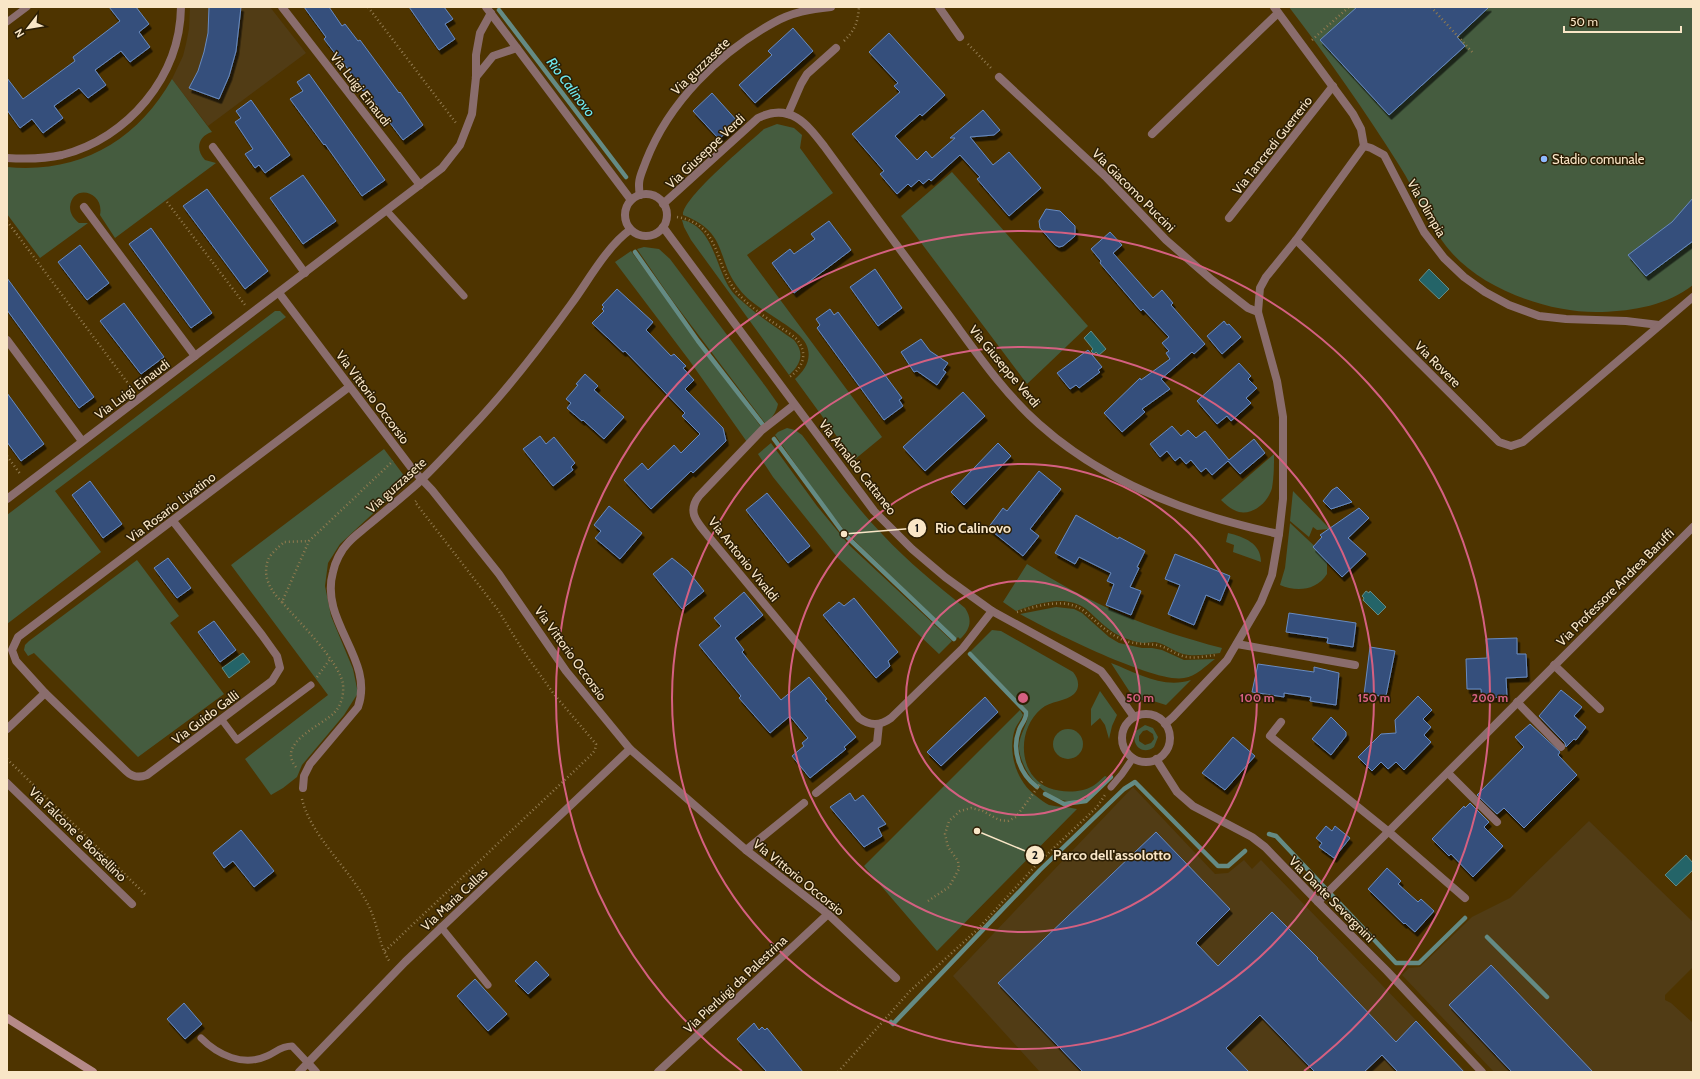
<svg xmlns="http://www.w3.org/2000/svg" width="1700" height="1079" font-family="Cabin,sans-serif">
<style>
.built{fill:#513c15}
.green{fill:#455c3f;fill-rule:evenodd}
.water{fill:#246468;stroke:#648b84}
.lines{fill:none;stroke-linecap:round;stroke-linejoin:round}
.stream{stroke:#648b84;stroke-width:4.5}
.building{fill:#34507c;stroke:#688ac1;filter:url(#shadow)}
.path{stroke:#927b4f;stroke-width:2.5;stroke-dasharray:1 3;stroke-linecap:butt}
.service{stroke:#8a6d6d;stroke-width:7}
.minor{stroke:#8a6d6d;stroke-width:8}
.tertiary{stroke:#8a6d6d;stroke-width:8}
.secondary{stroke:#b68a89;stroke-width:8}
.ring{fill:none;stroke:#d56081;stroke-width:2}
.poi-dot{fill:#8eb9fd;stroke:#2c1e04;stroke-width:1.5}
.labels{text-anchor:middle;stroke-width:3;stroke-linejoin:round;paint-order:stroke}
.street-label{font-size:13px;fill:#f9e6c7;stroke:#2c1e04}
.poi-label{font-size:13px;fill:#f9e6c7;stroke:#2c1e04;text-anchor:start}
.water-label{font-size:14px;font-style:italic;fill:#6febf1;stroke:#2c1e04}
.centre{fill:#d56081;stroke:#2c1e04;stroke-width:2}
.ring-label{font-size:12px;text-anchor:middle;font-weight:bold;fill:#d56081;stroke:#2c1e04;stroke-width:3;stroke-linejoin:round;paint-order:stroke}
.leader{fill:none;stroke:#f9e6c7;stroke-width:1.5}
.callout-dot{fill:#f9e6c7;stroke:#2c1e04;stroke-width:1.5}
.mark-label{font-size:12px;text-anchor:middle;font-weight:bold;fill:#111}
.callout-label{font-size:14px;text-anchor:middle;font-weight:bold;fill:#f9e6c7;stroke:#2c1e04;stroke-width:3;stroke-linejoin:round;paint-order:stroke}
</style>
<defs>
<filter id="shadow"><feDropShadow dx="2.5" dy="4.5" stdDeviation="0" flood-color="#0009"/></filter>
</defs>
<rect width="100%" height="100%" fill="#4e3400"/>
<g class="built">
<path d="M190,7H270L306,53L208,126L172,79L183,56L186,44L189,29Z"/>
<path d="M1133,787L1215,874L1228,873L1244,860L1252,869L1261,860L1466,1072H1040L953,976Z"/>
<path d="M1589,821L1693,922V967L1665,995V1000L1671,1003L1693,1023V1072H1494L1402,975L1409,968L1420,967L1472,917L1510,898Z"/>
</g>
<g class="green">
<path d="M1289,7H1693V285C1668,305 1633,311 1602,312C1550,314 1479,289 1446,246C1427,222 1416,191 1399,165C1365,111 1328,58 1289,7Z"/>
<path d="M172,79L212,132C198,136 195,150 205,160L216,163L115,238L100,215C105,191 72,183 70,207C70,214 74,219 79,223H88L40,258L7,214V167C79,174 137,141 172,79Z"/>
<path d="M777,124L794,128L802,135L800,148L833,193L747,255L882,437L854,460L795,379C805,370 813,358 806,344C798,327 755,310 740,290C715,260 730,233 683,215C682,198 749,143 764,129Z"/>
<path d="M952,172L1088,326L1027,384L901,216Z"/>
<path d="M682,220C714,226 715,268 731,290C734,295 740,299 744,303C760,317 777,328 794,340C805,353 801,364 789,375L691,240L684,227Z"/>
<path d="M644,247L659,249L670,259L766,387L778,404C776,413 772,418 765,423L672,300L637,249Z"/>
<path d="M631,251L761,427L747,442L689,360L615,262Z"/>
<path d="M275,311H280L286,317L55,491L101,552L7,624V515Z"/>
<path d="M787,428L795,430L802,435C828,469 853,504 883,535C908,562 937,585 965,608C973,620 970,630 960,639L958,637L956,639L845,531L822,502L775,435L778,432Z"/>
<path d="M771,443L817,506L850,546L952,641L939,654L838,558L773,477L758,454Z"/>
<path d="M384,449L408,481L340,544L328,563L325,586L331,616L353,669L358,693L344,715L302,765L297,777L283,788L271,795L245,759L328,695L231,565Z"/>
<path d="M1274,454C1274,465 1274,477 1272,488C1268,502 1254,515 1239,512C1232,510 1226,505 1221,500Z"/>
<path d="M1293,491L1330,529L1317,530L1313,527L1309,537L1290,521Z"/>
<path d="M1290,523L1323,554L1327,561V574C1316,591 1296,592 1280,585L1285,568Z"/>
<path d="M1228,533C1244,537 1261,543 1261,562L1233,552L1234,545L1226,542Z"/>
<path d="M137,560L179,616L170,623L224,694L138,757L34,653L28,656L24,650L25,645L29,641Z"/>
<path d="M1027,564C1093,605 1148,629 1222,648L1220,653C1209,654 1194,657 1183,654C1173,651 1166,644 1155,642C1151,642 1147,643 1143,643C1136,642 1126,639 1120,636C1107,630 1097,618 1086,609C1067,594 1037,603 1016,611L1003,602Z"/>
<path d="M1056,607L1074,609L1082,613L1109,637L1119,643L1142,648H1152L1162,650L1184,660L1215,659C1205,666 1197,676 1184,678C1156,684 1048,630 1020,614Z"/>
<path d="M992,630L1001,631L1073,672C1078,678 1081,687 1074,694C1067,701 1050,701 1041,709C1017,729 1017,775 1049,788C1062,793 1081,793 1093,786C1098,783 1101,779 1105,776L1107,777C1099,785 1091,797 1080,800C1051,808 1022,775 1019,749C1018,735 1030,722 1028,711L970,652Z"/>
<path d="M1111,663C1137,673 1163,689 1191,680L1166,705L1150,700H1135Z"/>
<path d="M1100,691L1117,715L1112,726L1109,739L1105,725L1100,718L1091,726V709Z"/>
<path d="M1020,710L1023,715C1021,720 1017,724 1015,729C1007,753 1017,782 1036,796C1040,799 1045,803 1049,805C1058,807 1068,807 1077,809L937,951L864,866Z"/>
<path d="M1145,725L1153,728L1158,737L1154,747C1142,756 1130,744 1136,731ZM1147,730L1153,734L1154,739L1151,743L1145,745L1139,741V736L1143,731Z"/>
<circle cx="1068" cy="744" r="15"/>
</g>
<g class="water">
<path d="M1429,269L1449,289L1439,299L1419,280Z"/>
<path d="M1091,331L1106,349L1099,355L1096,352L1094,354L1091,351L1093,349L1084,338Z"/>
<path d="M1366,591L1369,593L1370,591L1386,607L1378,615L1363,600L1364,598L1362,596Z"/>
<path d="M243,653L250,662L229,678L222,668Z"/>
<path d="M1686,855L1693,863V870L1676,886L1665,875Z"/>
</g>
<g class="lines">
<g class="stream">
<path d="M499,10L626,177"/>
<path d="M635,252L698,341L763,425"/>
<path d="M774,439L844,534L954,639"/>
<path d="M970,654L1026,712C1027,719 1021,724 1019,730C1011,751 1020,774 1037,787"/>
<path d="M1045,794L1064,804L1086,801L1111,777"/>
<path d="M1269,834L1276,836L1396,963H1419L1465,918"/>
<path d="M1487,937L1547,997"/>
<path d="M891,1022L893,1024L1040,870L1124,789L1135,782L1218,866H1228L1245,851"/>
</g>
</g>
<g class="building">
<path d="M109,7H136L149,24L139,32L150,47L130,62L121,51L95,70L106,85L88,98L79,88L54,106L63,118L43,133L32,119L20,128L7,110V78L23,99L75,61L73,57L120,21Z"/>
<path d="M209,7H241L236,51L229,76L219,99L189,88L198,71L204,52L208,33Z"/>
<path d="M304,7H329L342,26L345,24L358,41L360,40L399,93L400,92L423,125L403,140L365,90L363,91L338,55L337,56L324,39L326,37Z"/>
<path d="M409,7H444L453,19L445,24L455,39L439,50Z"/>
<path d="M1357,7H1489L1457,37L1465,46L1389,115L1320,40Z"/>
<path d="M793,28L813,51L755,103L739,85L772,55L768,51Z"/>
<path d="M889,33L945,95L922,116L920,114L895,136L917,160L926,151L932,158L955,138H950L983,110L1000,130L994,135L970,137L993,165L1009,152L1041,188L1009,216L977,179L980,177L960,155L931,181L929,179L923,184L919,180L911,187L908,184L897,194L880,174L884,171L852,134L900,92L894,86L898,83L869,52Z"/>
<path d="M309,74L385,180L362,196L325,144L324,145L290,99L303,91L297,82Z"/>
<path d="M712,93L738,122L719,139L693,111Z"/>
<path d="M251,100L290,155L265,173L259,165L255,168L245,154L253,149L235,122L241,118L236,111Z"/>
<path d="M303,175L336,221L303,244L270,198Z"/>
<path d="M207,189L268,271L245,289L183,206Z"/>
<path d="M1693,198V241L1646,276L1628,255L1672,222Z"/>
<path d="M1046,209L1060,211L1075,226V236L1063,246L1059,247L1055,245L1040,228L1039,221Z"/>
<path d="M829,221L851,250L794,293L772,263L790,249L794,254L815,239L811,234Z"/>
<path d="M151,228L212,313L191,328L129,244Z"/>
<path d="M1110,232L1122,245L1113,253L1153,298L1162,290L1173,303L1171,305L1205,344L1194,354L1192,352L1161,379L1170,389L1142,409L1145,412L1122,432L1104,413L1140,378L1141,380L1170,359L1166,353L1169,351L1162,343L1169,337L1143,309L1141,311L1100,263L1101,261L1091,249Z"/>
<path d="M80,245L109,283L87,300L58,262Z"/>
<path d="M875,269L902,308L878,326L850,287Z"/>
<path d="M7,278L94,397L79,408L7,310Z"/>
<path d="M617,289L653,322L646,330L671,356L674,354L686,366L683,368L694,380L685,389L723,428L726,441L693,473L691,471L651,509L624,480L642,463L648,470L674,445L681,453L700,434L682,416L685,413L662,389L625,351L623,352L592,323L604,311L602,309L604,307L602,305Z"/>
<path d="M124,303L164,357L141,374L100,321Z"/>
<path d="M830,309L834,315L838,312L902,398L899,400L903,406L884,420L817,328L820,325L816,319Z"/>
<path d="M1224,321L1227,325L1229,324L1241,337L1222,354L1207,336Z"/>
<path d="M921,339L930,351L948,363L943,370L946,372L937,385L917,371L914,372L901,352Z"/>
<path d="M1088,350L1102,367L1098,370L1100,372L1079,388L1076,385L1070,389L1057,373Z"/>
<path d="M1239,363L1251,376L1248,379L1257,388L1246,398L1251,403L1231,421L1227,416L1217,424L1197,401Z"/>
<path d="M585,374L598,386L594,390L624,417L604,439L583,420L582,421L567,408L571,403L566,399L578,385L576,384Z"/>
<path d="M963,392L985,416L925,471L903,447Z"/>
<path d="M7,393L44,444L21,461L7,442Z"/>
<path d="M1172,426L1181,436L1188,430L1196,438L1205,431L1229,460L1254,439L1265,453L1240,474L1228,461L1212,475L1206,468L1201,472L1191,460L1186,464L1180,457L1175,461L1167,451L1160,457L1150,444Z"/>
<path d="M540,436L546,444L554,437L575,463L571,467L573,470L553,486L523,449Z"/>
<path d="M998,443L1011,456L964,505L951,492Z"/>
<path d="M1039,471L1061,489L1030,529L1039,536L1023,556L988,528L1003,508L1007,511Z"/>
<path d="M90,481L122,524L103,538L72,495Z"/>
<path d="M1337,487L1352,502L1331,509L1323,501L1332,490Z"/>
<path d="M767,493L810,546L788,563L746,510Z"/>
<path d="M609,506L642,533L620,559L595,538L601,531L594,525Z"/>
<path d="M1359,508L1369,518L1348,538L1366,554L1342,577L1313,547L1322,537L1320,535Z"/>
<path d="M1076,515L1118,539L1119,537L1145,551L1137,567L1139,568L1130,587L1141,591L1131,615L1106,605L1114,584L1107,581L1111,573L1079,557L1075,564L1055,553Z"/>
<path d="M1175,554L1230,576L1220,601L1206,595L1194,625L1168,614L1180,585L1165,579Z"/>
<path d="M168,558L191,588L177,598L154,568Z"/>
<path d="M672,558L688,571L704,591L682,609L653,574Z"/>
<path d="M744,592L763,615L735,638L744,650L742,652L749,661L781,700L809,677L827,699L825,700L856,737L844,747L846,749L810,778L792,756L804,746L802,743L808,738L790,716L770,733L739,698L741,696L699,645L721,626L714,618Z"/>
<path d="M854,598L898,652L888,661L890,666L876,678L823,615L839,602L844,606Z"/>
<path d="M1289,613L1356,623L1353,647L1327,643L1328,638L1286,632Z"/>
<path d="M214,621L236,650L220,662L198,632Z"/>
<path d="M1517,638V654H1526L1527,677L1506,678L1507,697L1482,698L1481,689H1467L1466,659L1487,658L1486,639Z"/>
<path d="M1370,647L1395,651L1386,696L1364,695Z"/>
<path d="M1258,664L1314,672V667L1339,673L1336,705L1310,701L1311,697L1284,693V697L1252,692Z"/>
<path d="M1561,690L1582,707L1574,716L1586,727L1576,740L1574,739L1566,747L1565,743L1539,716Z"/>
<path d="M1418,696L1432,710L1423,719L1431,727L1424,735L1431,742L1404,770L1396,762L1388,769L1381,762L1372,771L1358,757L1381,734L1396,733L1395,720Z"/>
<path d="M985,697L998,712L941,766L927,752Z"/>
<path d="M1331,717L1346,732V736L1331,755L1312,739Z"/>
<path d="M1530,724L1560,752L1558,755L1577,775L1524,828L1504,808L1497,814L1477,795L1524,747L1515,737Z"/>
<path d="M1233,737L1255,756L1225,790L1202,773Z"/>
<path d="M850,793L855,801L863,795L886,824L878,828L882,836L864,847L830,807Z"/>
<path d="M1470,803L1489,822L1484,827L1503,846L1473,877L1451,854L1449,856L1432,839L1464,806L1465,808Z"/>
<path d="M1326,826L1332,831L1335,826L1350,838L1334,858L1319,847L1322,843L1316,838Z"/>
<path d="M241,830L274,871L254,887L233,861L224,868L213,853Z"/>
<path d="M1156,832L1230,909L1196,943L1218,966L1272,912L1318,958L1317,959L1396,1042L1416,1021L1464,1072H1398L1382,1055L1364,1072H1315L1260,1015L1226,1048L1249,1072H1083L998,983Z"/>
<path d="M1387,868L1401,881L1398,884L1418,902L1421,899L1434,911L1415,932L1405,923L1404,924L1368,889Z"/>
<path d="M536,961L549,975L528,994L515,981Z"/>
<path d="M1491,965L1593,1072H1512L1449,1005Z"/>
<path d="M475,979L507,1014L488,1031L457,996Z"/>
<path d="M184,1003L202,1024L185,1039L167,1019Z"/>
<path d="M754,1023L759,1030L762,1027L765,1030L767,1028L803,1072H767L737,1039Z"/>
</g>
<g class="lines">
<g class="path">
<path d="M368,7L456,123"/>
<path d="M1431,7L1474,54"/>
<path d="M1312,40L1349,7"/>
<path d="M844,41C855,30 858,22 859,7"/>
<path d="M968,44L992,69"/>
<path d="M167,202L245,305"/>
<path d="M677,217C720,224 714,262 735,290C746,304 762,315 777,325C785,331 796,336 800,344C808,358 800,370 788,378"/>
<path d="M7,221L133,390"/>
<path d="M7,456L21,475"/>
<path d="M282,602C271,591 262,577 268,560C270,554 280,546 284,542L309,541"/>
<path d="M1017,612C1037,606 1067,596 1085,612C1096,621 1106,632 1119,638C1131,645 1144,643 1157,645C1166,647 1172,652 1180,655C1191,660 1205,656 1216,655"/>
<path d="M317,677L330,659"/>
<path d="M7,759L147,896"/>
<path d="M296,767C276,743 321,726 334,713C341,706 344,695 343,685C341,663 297,620 282,602L309,541L393,461"/>
<path d="M302,799C311,838 355,873 371,911C378,927 380,948 390,962"/>
<path d="M928,901L949,887L959,869L958,861L948,847L945,834L949,821L960,811L971,808L983,811L999,820L1008,821L1016,817L1043,780"/>
<path d="M385,951L592,754L595,750L596,744L553,693L522,649L498,610L415,502L416,501"/>
<path d="M838,1072L910,991L977,930L1038,863L1097,807L1105,795"/>
</g>
<g class="service">
<path d="M7,22L27,7"/>
<path d="M387,211L464,296"/>
<path d="M222,720L237,740L311,685"/>
<path d="M1111,787L1122,774L1133,758"/>
<path d="M441,927L488,985"/>
<path d="M201,1038C218,1055 243,1067 267,1056C276,1052 281,1046 292,1046L308,1063"/>
</g>
<g class="minor">
<path d="M282,7L420,185"/>
<path d="M939,7L960,37"/>
<path d="M1274,7L1353,114L1361,129L1364,146"/>
<path d="M476,77L493,56L517,48"/>
<path d="M999,77L1105,176L1166,240L1212,280L1248,308L1258,312"/>
<path d="M788,114L801,84L807,74L836,48"/>
<path d="M1152,134L1278,13"/>
<path d="M1364,146L1371,148L1384,155L1424,232L1444,258L1464,277L1485,292L1509,305L1539,316L1566,319L1626,321L1659,325"/>
<path d="M213,147L305,273"/>
<path d="M7,158C25,159 44,159 62,155C128,138 180,77 181,7"/>
<path d="M640,195C637,180 641,175 646,161C669,102 719,53 773,23C792,12 811,9 831,7"/>
<path d="M663,204L758,118C790,102 807,124 824,146C865,202 906,258 948,314C976,352 1003,392 1039,424C1105,483 1193,516 1279,534"/>
<path d="M84,207L195,356"/>
<path d="M1229,218L1333,86"/>
<path d="M1296,240L1499,442L1511,446L1523,442L1693,297"/>
<path d="M279,293L413,470L432,490L499,574L566,671L630,749L746,850L828,914L896,978"/>
<path d="M7,340L82,441"/>
<path d="M794,405L762,430L699,496C686,513 698,523 709,537L859,718C870,726 880,726 891,718L963,648L992,611"/>
<path d="M7,499L442,168L460,145L472,114L476,77V55L480,33L491,13"/>
<path d="M173,521L262,635L277,656L280,668L272,681L147,775C139,778 132,777 126,771L45,693L16,661L12,650L18,637L349,387"/>
<path d="M1237,644L1355,665"/>
<path d="M1554,665L1600,709"/>
<path d="M1517,702L1561,747"/>
<path d="M1281,722L1270,736L1389,832L1465,898"/>
<path d="M1165,724L1173,717L1227,660L1261,602L1272,575L1279,534L1283,499V417L1277,381L1258,312L1260,288L1266,277L1296,240L1364,146"/>
<path d="M7,729L45,693"/>
<path d="M1448,773L1497,822"/>
<path d="M7,783L132,904"/>
<path d="M303,788L304,776L310,764L358,707C375,659 319,622 333,572C335,562 341,550 348,543C353,537 360,532 366,527C383,513 400,499 417,484C436,466 453,447 471,428C508,389 541,346 572,303C588,281 608,245 630,230"/>
<path d="M816,793L877,743L879,724"/>
<path d="M746,850L804,803"/>
<path d="M1318,902L1693,527"/>
<path d="M308,1063L316,1072"/>
<path d="M299,1072L405,962L630,749"/>
<path d="M658,1072L828,914"/>
</g>
<g class="tertiary">
<path d="M486,7L631,200"/>
<circle cx="646" cy="215" r="21"/>
<path d="M663,227L874,511L912,549L945,577L992,611L1087,663L1101,671L1108,680L1134,717"/>
<circle cx="1146" cy="738" r="24"/>
<path d="M1156,759L1177,792L1193,806L1252,837L1265,847L1318,902L1387,971L1482,1072"/>
</g>
<path class="secondary" d="M7,1018L93,1072"/>
</g>
<g class="ring">
<circle cx="1023" cy="698" r="117"/>
<circle cx="1023" cy="698" r="234"/>
<circle cx="1023" cy="698" r="351"/>
<path d="M742 1071A467 467 0 1 1 1304 1071"/>
</g>
<circle class="poi-dot" cx="1544" cy="159" r="4"/>
<g class="labels">
<g class="street-label">
<text transform="translate(700 66) rotate(-44)" y="5">Via guzzasete</text>
<text transform="translate(361 89) rotate(52)" y="5">Via Luigi Einaudi</text>
<text transform="translate(1272 145) rotate(-52)" y="5">Via Tancredi Guerrerio</text>
<text transform="translate(705 151) rotate(-43)" y="5">Via Giuseppe Verdi</text>
<text transform="translate(1134 190) rotate(45)" y="5">Via Giacomo Puccini</text>
<text transform="translate(1427 208) rotate(60)" y="5">Via Olimpia</text>
<text transform="translate(1438 364) rotate(45)" y="5">Via Rovere</text>
<text transform="translate(1005 366) rotate(50)" y="5">Via Giuseppe Verdi</text>
<text transform="translate(132 389) rotate(-37)" y="5">Via Luigi Einaudi</text>
<text transform="translate(373 397) rotate(53)" y="5">Via Vittorio Occorsio</text>
<text transform="translate(858 467) rotate(52)" y="5">Via Arnaldo Cattaneo</text>
<text transform="translate(396 485) rotate(-42)" y="5">Via guzzasete</text>
<text transform="translate(171 507) rotate(-37)" y="5">Via Rosario Livatino</text>
<text transform="translate(744 559) rotate(51)" y="5">Via Antonio Vivaldi</text>
<text transform="translate(1615 587) rotate(-45)" y="5">Via Professore Andrea Baruffi</text>
<text transform="translate(571 653) rotate(54)" y="5">Via Vittorio Occorsio</text>
<text transform="translate(205 717) rotate(-37)" y="5">Via Guido Galli</text>
<text transform="translate(78 834) rotate(44)" y="5">Via Falcone e Borsellino</text>
<text transform="translate(799 877) rotate(39)" y="5">Via Vittorio Occorsio</text>
<text transform="translate(454 899) rotate(-43)" y="5">Via Maria Callas</text>
<text transform="translate(1332 899) rotate(45)" y="5">Via Dante Severgnini</text>
<text transform="translate(735 984) rotate(-43)" y="5">Via Pierluigi da Palestrina</text>
</g>
<g class="poi-label">
<text x="1552" y="164">Stadio comunale</text>
</g>
<g class="water-label">
<text transform="translate(571 87) rotate(53)" y="5">Rio Calinovo</text>
</g>
</g>
<circle cx="1023" cy="698" r="6" class="centre"/>
<g class="ring-label">
<text x="1140" y="702">50 m</text>
<text x="1257" y="702">100 m</text>
<text x="1374" y="702">150 m</text>
<text x="1490" y="702">200 m</text>
</g>
<path class="leader" d="M844 534L917 528M977 831L1035 855"/>
<g class="callout-dot">
<circle cx="844" cy="534" r="4"/>
<circle cx="977" cy="831" r="4"/>
<circle cx="917" cy="528" r="10"/>
<circle cx="1035" cy="855" r="10"/>
</g>
<g class="mark-label">
<text x="917" y="532">1</text>
<text x="1035" y="859">2</text>
</g>
<g class="callout-label">
<text x="973" y="533">Rio Calinovo</text>
<text x="1112" y="860">Parco dell'assolotto</text>
</g>
<rect width="1700" height="1079" fill="none" stroke="#f9e6c7" stroke-width="16"/>
<g transform="translate(28 28) rotate(239)" stroke="#2c1e04" stroke-width="3" paint-order="stroke">
<path d="M0-3L7 15L0 10L-7 15Z" fill="#f9e6c7"/>
<text y="-6" font-size="11" font-weight="bold" text-anchor="middle" fill="#f9e6c7">N</text>
</g>
<path d="M1564 26v6h117v-6" fill="none" stroke="#f9e6c7" stroke-width="2"/>
<text x="1570" y="26" font-size="12" fill="#f9e6c7" stroke="#2c1e04" stroke-width="3" paint-order="stroke">50 m</text>
</svg>
